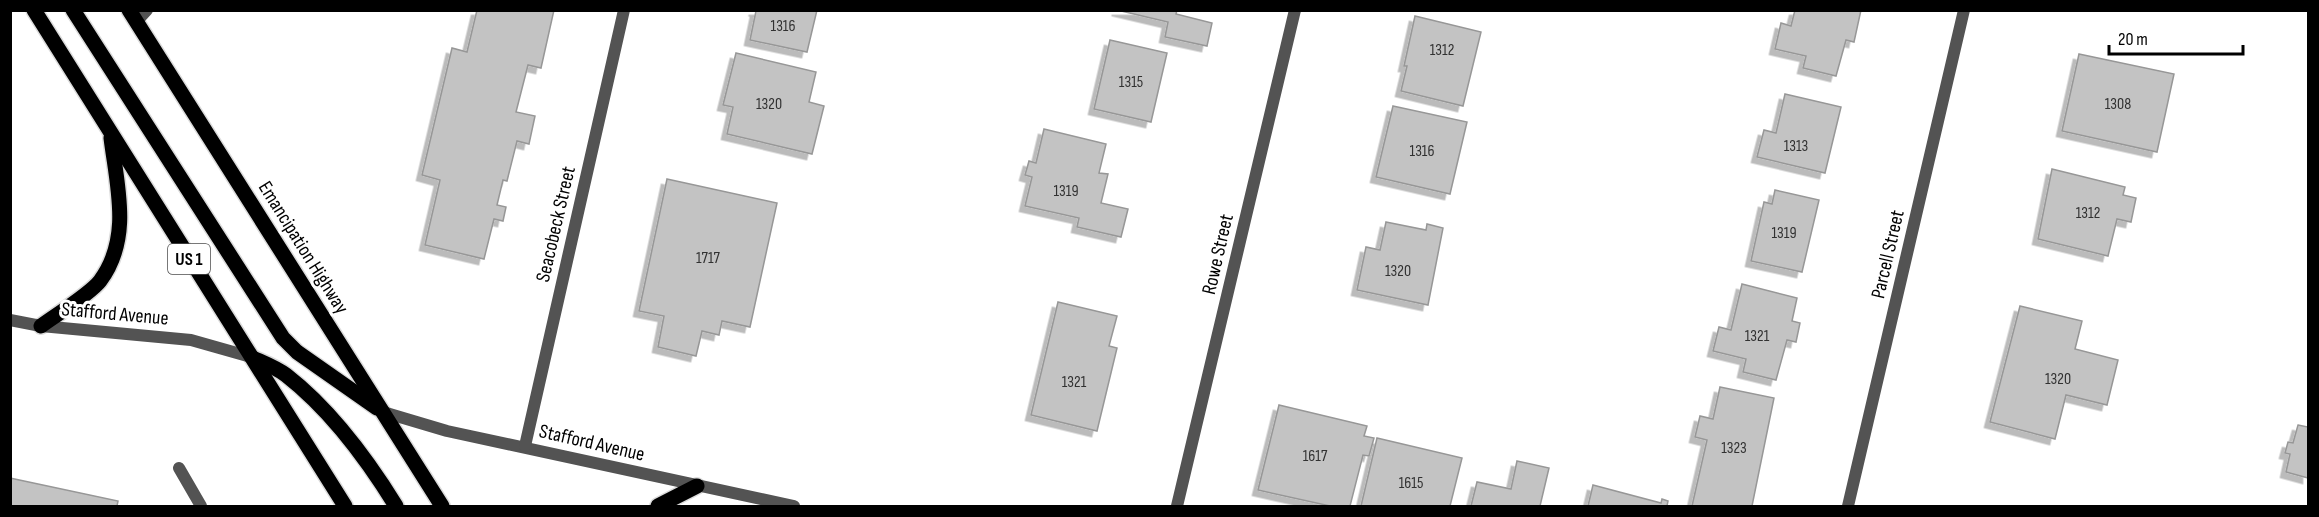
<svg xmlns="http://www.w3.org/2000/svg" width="2319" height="517" font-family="'Sofia Sans Condensed',sans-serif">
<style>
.building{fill:#c3c3c3;stroke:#979797;stroke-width:1.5;filter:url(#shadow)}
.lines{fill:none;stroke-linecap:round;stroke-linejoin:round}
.primary-casing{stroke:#dbdbdb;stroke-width:18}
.service{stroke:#535353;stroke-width:12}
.minor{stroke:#535353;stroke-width:12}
.primary{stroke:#000;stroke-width:15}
.labels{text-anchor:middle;stroke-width:6;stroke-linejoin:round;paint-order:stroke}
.number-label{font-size:16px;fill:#313131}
.shield{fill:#fff;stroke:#4c4c4c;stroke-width:1.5}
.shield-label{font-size:18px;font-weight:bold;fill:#000}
.street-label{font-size:20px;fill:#000;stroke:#fff}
</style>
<defs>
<filter id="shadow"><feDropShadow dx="-5.5" dy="5.5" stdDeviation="0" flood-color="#0004"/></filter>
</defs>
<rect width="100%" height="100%" fill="#fff"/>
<g class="building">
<path d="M477,10H554L541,68L528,65L516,112L535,116L529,144L517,141L507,181L503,180L497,205L506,207L503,221L494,219L484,259L425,245L440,180L422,175L452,48L467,52Z"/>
<path d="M754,10H817L807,52L750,40L756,11Z"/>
<path d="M1117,10H1177L1176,14L1212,23L1207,46L1165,37L1168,22Z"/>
<path d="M1795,10H1861L1854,42L1846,40L1836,76L1803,68L1806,56L1775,49L1781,23L1791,26Z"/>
<path d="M1415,16L1481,32L1463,106L1401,91L1407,66H1404Z"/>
<path d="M1110,40L1167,53L1151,122L1094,109Z"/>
<path d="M736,53L816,72L809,102L824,106L812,154L727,134L733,107L723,105Z"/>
<path d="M2079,54L2174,74L2157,152L2062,131Z"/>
<path d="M1785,94L1841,107L1825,173L1757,157L1764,130L1776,133Z"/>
<path d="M1393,106L1467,122L1450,194L1376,177Z"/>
<path d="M1044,129L1106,144L1099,173L1108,174L1101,203L1128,209L1121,237L1077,227L1079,218L1025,206L1032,177L1025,175L1029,161L1036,163Z"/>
<path d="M2052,169L2125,187L2123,195L2136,198L2131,222L2117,219L2108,256L2038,239Z"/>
<path d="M667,179L777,203L750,327L722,321L719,335L702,331L696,356L658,347L664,316L639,311Z"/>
<path d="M1775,190L1819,200L1802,272L1751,261L1764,202L1772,204Z"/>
<path d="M1386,222L1426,230L1427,224L1443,228L1428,305L1357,290L1366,247L1380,250Z"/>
<path d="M1742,284L1797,298L1792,321L1800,323L1796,342L1787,340L1776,380L1743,372L1746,359L1713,351L1719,327L1731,330Z"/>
<path d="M1058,302L1117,316L1109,346L1117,348L1097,431L1031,415Z"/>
<path d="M2020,306L2082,321L2075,349L2118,360L2107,405L2066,395L2055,439L1990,422Z"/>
<path d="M1720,387L1774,398L1752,506H1692L1707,440L1695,437L1700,416L1713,419Z"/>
<path d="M1279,405L1367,426L1364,436L1374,438L1369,456L1363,455L1350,506H1330L1258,490Z"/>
<path d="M2298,425L2308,427V478L2286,472L2290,454L2285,453L2288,442L2293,443Z"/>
<path d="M1377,438L1462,458L1450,506H1361Z"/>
<path d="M1517,461L1549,468L1540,506H1471L1477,482L1511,489Z"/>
<path d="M10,478L118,501L117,506H10Z"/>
<path d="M1593,485L1661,503L1662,499L1668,501L1667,506H1588Z"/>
</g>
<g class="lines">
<defs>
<g id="primary">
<path d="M34,10L345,506"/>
<path d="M73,10L283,338L297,352L377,408"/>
<path d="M129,10L442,506"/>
<path d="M41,326C56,315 90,294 100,281C132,238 117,186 111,138"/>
<path d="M253,358C264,363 277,368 286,375C331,410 367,459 396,506"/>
<path d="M658,506L697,486"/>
</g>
</defs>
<use href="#primary" class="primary-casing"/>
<g class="service">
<path d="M136,22L147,10"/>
<path d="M179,468L201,506"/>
</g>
<g class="minor">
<path d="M10,320L41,326L191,340L251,357"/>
<path d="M383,412L447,431L794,506"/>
<path d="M525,446L624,10"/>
<path d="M1177,506L1295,10"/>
<path d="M1848,506L1964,10"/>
</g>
<use href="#primary" class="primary"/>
</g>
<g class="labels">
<g class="number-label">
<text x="783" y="31">1316</text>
<text x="1442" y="55">1312</text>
<text x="1131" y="87">1315</text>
<text x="769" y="109">1320</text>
<text x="2118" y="109">1308</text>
<text x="1796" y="151">1313</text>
<text x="1422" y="156">1316</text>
<text x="1066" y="196">1319</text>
<text x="2088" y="218">1312</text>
<text x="1784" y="238">1319</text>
<text x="708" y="263">1717</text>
<text x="1398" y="276">1320</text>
<text x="1757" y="341">1321</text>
<text x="2058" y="384">1320</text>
<text x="1074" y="387">1321</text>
<text x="1734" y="453">1323</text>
<text x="1315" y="461">1617</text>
<text x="1411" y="488">1615</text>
</g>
<rect class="shield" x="168" y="244" width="42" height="30" rx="4.5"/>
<g class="shield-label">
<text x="189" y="265">US 1</text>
</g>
<g class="street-label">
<text transform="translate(555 224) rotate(-77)" y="7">Seacobeck Street</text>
<text transform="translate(304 247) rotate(58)" y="7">Emancipation Highway</text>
<text transform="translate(1217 254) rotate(-77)" y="7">Rowe Street</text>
<text transform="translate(1887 254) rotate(-77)" y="7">Parcell Street</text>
<text transform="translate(115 313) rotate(5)" y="7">Stafford Avenue</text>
<text transform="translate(592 442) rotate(13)" y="7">Stafford Avenue</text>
</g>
</g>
<rect width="2319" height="517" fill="none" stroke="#000000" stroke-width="24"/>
<path d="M2109 45v9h134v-9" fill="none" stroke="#000000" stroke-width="3"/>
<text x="2118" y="45" font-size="18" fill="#000000" stroke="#ffffff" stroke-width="4.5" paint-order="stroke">20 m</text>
</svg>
